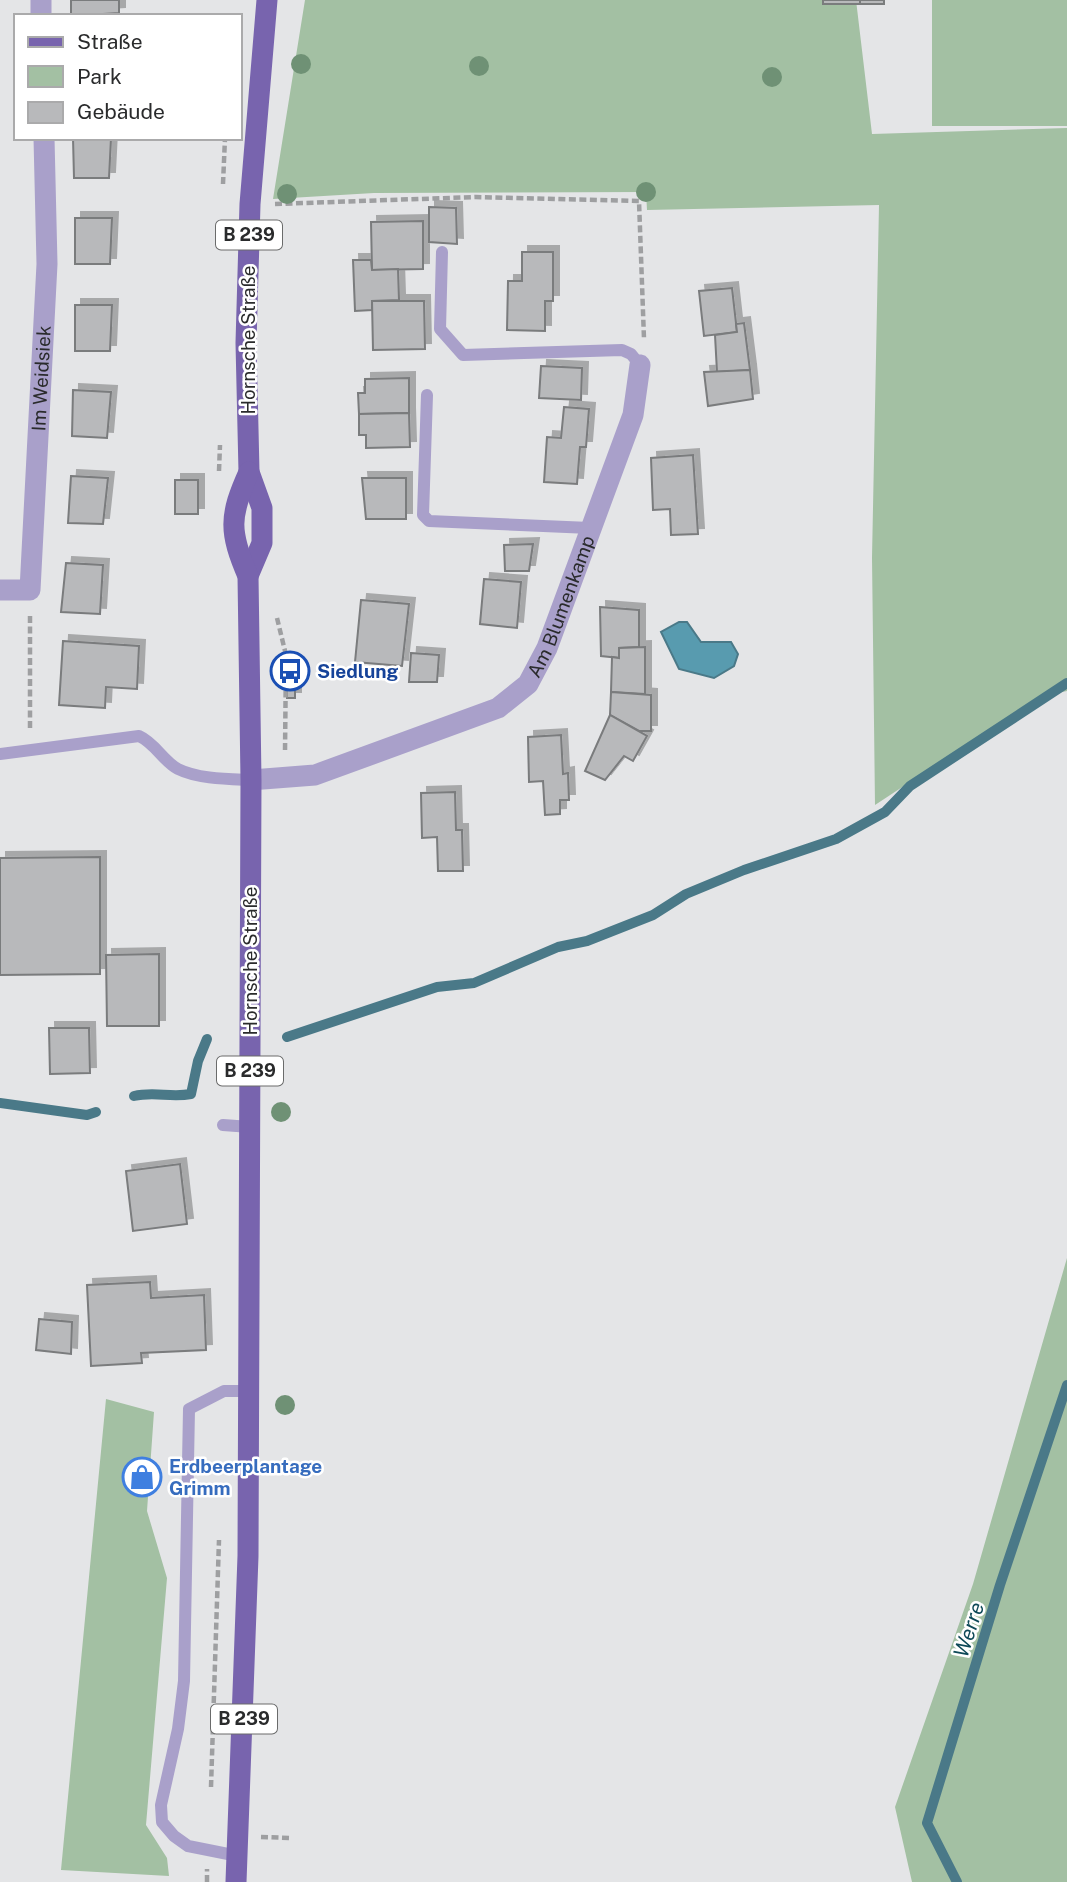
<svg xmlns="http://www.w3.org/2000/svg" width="1067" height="1882" font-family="'Public Sans',sans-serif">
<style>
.green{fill:#a3c0a3}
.water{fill:#589baf;stroke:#4a7988;stroke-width:2}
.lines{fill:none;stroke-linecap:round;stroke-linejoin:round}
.stream{stroke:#4a7988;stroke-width:10}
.building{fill:#b8b9bb;stroke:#7a7b7d;stroke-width:2;filter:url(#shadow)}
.path{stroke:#9e9fa1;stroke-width:4.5;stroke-dasharray:7 3.5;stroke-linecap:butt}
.lane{stroke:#a9a0ca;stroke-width:12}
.street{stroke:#a9a0ca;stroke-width:21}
.primary{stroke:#7864ae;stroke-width:21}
.tree{fill:#6f9175}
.labels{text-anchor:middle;stroke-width:5;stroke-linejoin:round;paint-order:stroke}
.shield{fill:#fff;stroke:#6a6b6b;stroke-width:2}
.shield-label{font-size:18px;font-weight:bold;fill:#2a2b2c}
.street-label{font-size:19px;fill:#2a2b2c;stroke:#fff}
.transit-label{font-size:19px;font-weight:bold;fill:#164399;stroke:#fff;text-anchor:start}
.shop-label{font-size:19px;font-weight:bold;fill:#366cbe;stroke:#fff;text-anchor:start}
.water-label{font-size:21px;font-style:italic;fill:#0e4958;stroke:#fff}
</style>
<defs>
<filter id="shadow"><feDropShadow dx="6" dy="-6" stdDeviation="0" flood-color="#0004"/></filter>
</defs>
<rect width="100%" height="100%" fill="#e4e5e7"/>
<g class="green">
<path d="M305,0H856L872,134L1067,128V691L1039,697L875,805L872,558L879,205L647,210L646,192L374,193L273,199Z"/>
<rect x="932" y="0" width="135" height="126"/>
<path d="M1067,1258V1882H912L895,1807L973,1584Z"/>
<path d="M106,1399L154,1412L147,1511L167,1578L146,1825L167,1858L169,1876L61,1870Z"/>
</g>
<path class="water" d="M679,622H687L701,642H731L738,654L734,666L714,678L679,669L661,632Z"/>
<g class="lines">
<g class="stream">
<path d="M287,1037L437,987L474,983L558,947L587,941L653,915L686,894L744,870L836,839L885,812L910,786L1067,683"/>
<path d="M134,1096C155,1091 170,1098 191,1094L198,1061L207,1039"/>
<path d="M0,1103L87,1115L96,1112"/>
<path d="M957,1882L927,1823L1000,1585L1067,1385"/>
</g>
</g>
<g class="building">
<path d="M71,0H119V13L71,16Z"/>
<rect x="823" y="0" width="37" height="4"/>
<rect x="860" y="0" width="24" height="4"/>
<path d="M73,138H111L109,178H74Z"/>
<path d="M429,207L456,208L457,244L429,242Z"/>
<path d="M75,218H112L110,264H75Z"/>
<path d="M423,221V269L372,270L371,222Z"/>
<path d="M522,252H553V301H545V331L507,330L508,281H522Z"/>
<path d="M353,260H371L372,270L398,269L399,300L372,301V310L355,311Z"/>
<path d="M732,288L737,332L704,336L699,291Z"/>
<path d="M372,301H424L425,349L373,350Z"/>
<path d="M75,305H112L110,351H75Z"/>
<path d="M744,323L750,370L717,372L715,335L737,332L736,324Z"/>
<path d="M541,366L582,368L581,400L539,398Z"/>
<path d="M750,370L753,399L708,406L704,372Z"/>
<path d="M409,378V413L359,414L358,393H365V379Z"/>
<path d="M73,390L111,392L107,438L72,436Z"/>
<path d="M564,407L589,409L586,447H580L577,484L544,482L547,437L561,438Z"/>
<path d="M409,413L410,447L366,448V435H359V414Z"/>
<path d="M693,455L698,534L671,535L670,509L653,510L651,458Z"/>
<path d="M71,476L108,478L103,524L68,523Z"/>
<path d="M362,478H406V519H366Z"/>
<rect x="175" y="480" width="23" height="34"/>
<path d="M533,544L529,571H505L504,545Z"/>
<path d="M66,563L103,565L100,614L61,612Z"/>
<path d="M484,579L521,582L517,628L480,624Z"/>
<path d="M361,600L409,604L402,666L355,662Z"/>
<path d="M600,607L639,610V647L619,648V658L601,656Z"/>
<path d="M63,641L139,646L137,689L106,687L105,708L59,705Z"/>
<path d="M645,647V694L611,692L612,657L619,658V648Z"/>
<path d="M411,653L439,655L437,682H409Z"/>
<path d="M295,681V698H287V682Z"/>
<path d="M611,692L651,695V731H639L610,715Z"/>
<path d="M610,715L647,736L633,761L624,756L605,780L585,771Z"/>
<path d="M561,735L563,774L568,773L569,800H560V814L545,815L543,781L529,782L528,737Z"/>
<path d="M455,792L456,830H462L463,871H438L437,837L422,838L421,793Z"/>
<path d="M100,857V974L0,975V858Z"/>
<path d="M159,954V1026H107L106,955Z"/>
<path d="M49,1028H89L90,1073L50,1074Z"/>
<path d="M180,1164L187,1224L133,1231L126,1171Z"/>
<path d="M150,1282L151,1298L204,1295L206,1350L141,1353L142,1363L91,1366L87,1285Z"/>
<path d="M39,1319L72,1322L71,1354L36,1350Z"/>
</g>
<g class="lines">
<g class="path">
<path d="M223,184L225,138"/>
<path d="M275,204L476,197L639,201L644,339"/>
<path d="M219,471L220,445"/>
<path d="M30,616V730"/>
<path d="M277,618L286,655L285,752"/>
<path d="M211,1787L219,1540"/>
<path d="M261,1837L291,1838"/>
<path d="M207,1882V1869"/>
</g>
<g class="lane">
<path d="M442,252L440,329L463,355L622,350L631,354L640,365"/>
<path d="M427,395L423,515L429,521L590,528"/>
<path d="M0,754L139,736C155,743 163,761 178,769C198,779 229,779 251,780"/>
<path d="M223,1125L250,1127"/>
<path d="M238,1856L188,1846L174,1836L162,1822L161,1805L178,1729L184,1681L189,1409L224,1391H249"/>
</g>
<g class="street">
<path d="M41,0V16"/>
<path id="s1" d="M0,590H30L47,264L44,138"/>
<path id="s2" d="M251,780L315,775L498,708L528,684L547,648L633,415L640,365"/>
</g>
<g class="primary">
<path d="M248,576L262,543V508L249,472L246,343L250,204L267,0"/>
<path d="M236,1882L248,1556L251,780L248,576C229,532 229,516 249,472"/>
</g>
</g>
<g class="tree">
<circle cx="301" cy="64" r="10"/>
<circle cx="479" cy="66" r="10"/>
<circle cx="772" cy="77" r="10"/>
<circle cx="646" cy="192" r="10"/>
<circle cx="287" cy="194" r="10"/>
<circle cx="281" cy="1112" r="10"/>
<circle cx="285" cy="1405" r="10"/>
</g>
<defs>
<symbol id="bus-ring" viewBox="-11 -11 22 22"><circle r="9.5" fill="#fff" stroke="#1a4fb4" stroke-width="1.5"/><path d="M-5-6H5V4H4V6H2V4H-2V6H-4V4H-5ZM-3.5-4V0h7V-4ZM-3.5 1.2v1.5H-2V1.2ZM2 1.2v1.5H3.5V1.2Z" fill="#1a4fb4"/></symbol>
<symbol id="shop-ring" viewBox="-11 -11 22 22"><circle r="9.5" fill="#fff" stroke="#3f7fe0" stroke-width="1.5"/><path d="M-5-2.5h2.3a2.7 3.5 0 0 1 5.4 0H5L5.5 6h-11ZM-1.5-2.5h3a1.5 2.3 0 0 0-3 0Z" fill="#3f7fe0"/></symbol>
</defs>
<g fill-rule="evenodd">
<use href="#bus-ring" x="268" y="649" width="44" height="44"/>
<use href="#shop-ring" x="120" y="1455" width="44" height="44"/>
</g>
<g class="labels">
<g class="shield">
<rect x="216" y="220.5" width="66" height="29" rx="5"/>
<rect x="217" y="1056.5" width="66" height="29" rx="5"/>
<rect x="211" y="1704.5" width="66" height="29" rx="5"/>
</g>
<g class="shield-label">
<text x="249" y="241">B 239</text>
<text x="250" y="1077">B 239</text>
<text x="244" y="1725">B 239</text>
</g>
<g class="street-label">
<text transform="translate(248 340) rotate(-90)" y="7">Hornsche Straße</text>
<text dy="7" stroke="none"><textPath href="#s1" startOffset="242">Im Weidsiek</textPath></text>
<text dy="7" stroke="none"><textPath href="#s2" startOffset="382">Am Blumenkamp</textPath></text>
<text transform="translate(250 961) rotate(-90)" y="7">Hornsche Straße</text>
</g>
<g class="transit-label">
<text x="317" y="678">Siedlung</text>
</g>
<g class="shop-label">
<text x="169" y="1473">Erdbeerplantage<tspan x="169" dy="22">Grimm</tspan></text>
</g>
<g class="water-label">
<text transform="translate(969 1630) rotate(-72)" y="7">Werre</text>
</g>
</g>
<rect x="14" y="14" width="228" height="126" fill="#ffffff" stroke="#aaaaab" stroke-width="2"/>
<rect x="28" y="37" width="35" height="10" fill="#7864ae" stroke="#aaaaab" stroke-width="2"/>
<text x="77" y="49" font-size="21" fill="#2a2b2c">Straße</text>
<rect x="28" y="66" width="35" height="21" fill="#a3c0a3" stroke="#aaaaab" stroke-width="2"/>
<text x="77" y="84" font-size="21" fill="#2a2b2c">Park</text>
<rect x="28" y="102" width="35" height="21" fill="#b8b9bb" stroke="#aaaaab" stroke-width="2"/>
<text x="77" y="119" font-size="21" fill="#2a2b2c">Gebäude</text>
</svg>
